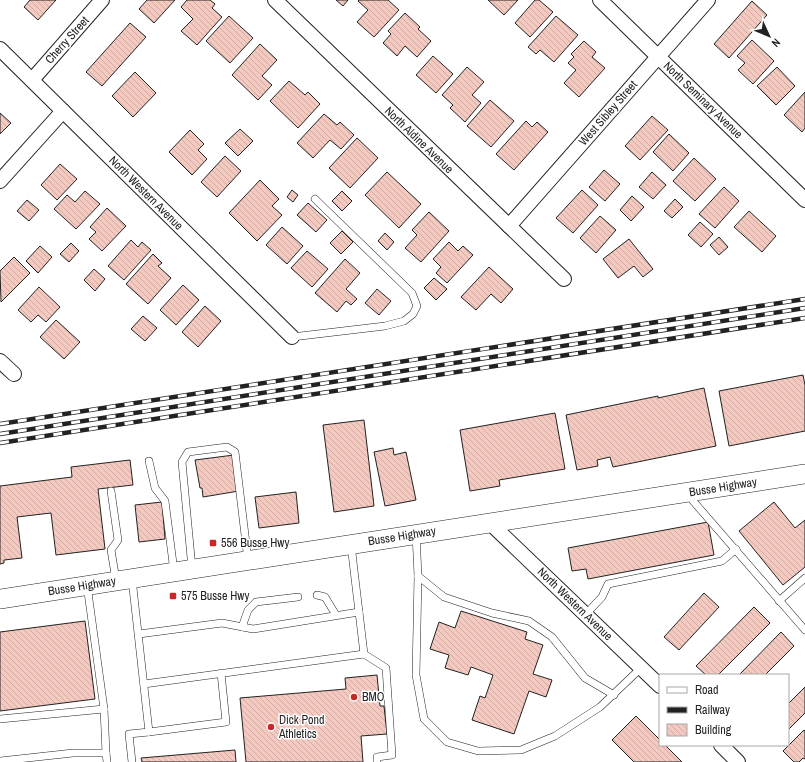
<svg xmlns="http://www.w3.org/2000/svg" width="805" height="762" font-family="'Archivo Narrow',sans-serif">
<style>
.building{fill:url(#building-back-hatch);stroke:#222}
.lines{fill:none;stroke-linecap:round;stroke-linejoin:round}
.lane-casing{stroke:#222;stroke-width:8}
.street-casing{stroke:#222;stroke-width:16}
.secondary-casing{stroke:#222;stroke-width:20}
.lane{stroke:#fff;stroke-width:7}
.street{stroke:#fff;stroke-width:14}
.secondary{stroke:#fff;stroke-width:19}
.rail-casing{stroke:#222;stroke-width:4.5}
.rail{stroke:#fff;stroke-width:3;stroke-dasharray:9;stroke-linecap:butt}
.poi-dot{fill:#c62828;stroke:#fff;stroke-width:1.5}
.labels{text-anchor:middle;stroke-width:3;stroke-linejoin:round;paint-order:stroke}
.street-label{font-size:12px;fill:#222;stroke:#fff}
.poi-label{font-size:12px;fill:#222;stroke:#fff;text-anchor:start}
</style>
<defs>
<pattern id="building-back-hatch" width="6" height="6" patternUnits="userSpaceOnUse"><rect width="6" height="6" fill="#f3c9c0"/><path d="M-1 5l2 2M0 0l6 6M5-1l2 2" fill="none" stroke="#d0aca5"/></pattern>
</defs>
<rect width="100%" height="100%" fill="#fff"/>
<g class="building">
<path d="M30,0H56L38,20L24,7Z"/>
<path d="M147,0H175L154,23L139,9Z"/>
<path d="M187,0H210L215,4L212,8L222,17L197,45L181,31L193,19L181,7Z"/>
<path d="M336,0H348L343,6Z"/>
<path d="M359,0H388L399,10L374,37L357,22L368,10L358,1Z"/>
<path d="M488,0H518L504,15Z"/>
<path d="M535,0H539L553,12L530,37L515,23Z"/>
<path d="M752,1L767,15L729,58L714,44Z"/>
<path d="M405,13L420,27L418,29L431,41L417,57L405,46L397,56L383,43L391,34L388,31Z"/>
<path d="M229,16L253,38L230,63L206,41Z"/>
<path d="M556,16L578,35L554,62L540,50L536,54L528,47Z"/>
<path d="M130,23L146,37L102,86L86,72Z"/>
<path d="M752,40L774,61L753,84L738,70L745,63L737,56Z"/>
<path d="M584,41L596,52L592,57L605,68L579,97L564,83L576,70L568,63L574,57L571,54Z"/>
<path d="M260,44L277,60L262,76L272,85L258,100L232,75Z"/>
<path d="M433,56L453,74L436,93L416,75Z"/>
<path d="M467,67L484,82L472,95L481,103L465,122L450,108L453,105L442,95Z"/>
<path d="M777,67L795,86L776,105L757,86Z"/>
<path d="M135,72L156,93L133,117L112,96Z"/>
<path d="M289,81L305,95L308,92L320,104L298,128L270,101Z"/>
<path d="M805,92V128L802,132L784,115Z"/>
<path d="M490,100L514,121L491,147L467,126Z"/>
<path d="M0,113L11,123L0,134Z"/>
<path d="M324,114L337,125L340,122L354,135L341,149L330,140L313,158L297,143Z"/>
<path d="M652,116L668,130L640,160L625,146Z"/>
<path d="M526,121L532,127L537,122L548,132L514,170L496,154Z"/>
<path d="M240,129L253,141L238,156L225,143Z"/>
<path d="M190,130L204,144L198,150L207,159L192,175L169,152Z"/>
<path d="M669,134L689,153L673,171L653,152Z"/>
<path d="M357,138L378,158L350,188L329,168Z"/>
<path d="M225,156L241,171L217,197L201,182Z"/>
<path d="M694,158L716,179L695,201L673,181Z"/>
<path d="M60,164L77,179L57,200L41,185Z"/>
<path d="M604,170L620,184L605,201L589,187Z"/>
<path d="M387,172L421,204L399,228L365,195Z"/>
<path d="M652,172L666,185L653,199L639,187Z"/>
<path d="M260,180L279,199L272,206L282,215L257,241L229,213Z"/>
<path d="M724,187L739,201L715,228L699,214Z"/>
<path d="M292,190L298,195L293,202L287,197Z"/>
<path d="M582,190L598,205L573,233L556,218Z"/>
<path d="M85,191L100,204L76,229L54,209L67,195L75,202Z"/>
<path d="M342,191L352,201L342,211L332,201Z"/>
<path d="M632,196L644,207L631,221L620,210Z"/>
<path d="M675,199L683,207L672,218L664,211Z"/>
<path d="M27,200L39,210L29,221L17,211Z"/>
<path d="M308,203L327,220L316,232L297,215Z"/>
<path d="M107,208L126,226L102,251L89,239L96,232L90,227Z"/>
<path d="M749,211L776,236L762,252L734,227Z"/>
<path d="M429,212L449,231L421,262L405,248L417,235L412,230Z"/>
<path d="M600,216L616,230L596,253L580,238Z"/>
<path d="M700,222L713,234L701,247L688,235Z"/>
<path d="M282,227L303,246L287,264L266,245Z"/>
<path d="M342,231L353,242L341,254L330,243Z"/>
<path d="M385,233L394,242L387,250L378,241Z"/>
<path d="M719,237L728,247L719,255L710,245Z"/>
<path d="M629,239L653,269L643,277L634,266L618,278L603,259Z"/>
<path d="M131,240L138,247L142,242L151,250L124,280L108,266Z"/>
<path d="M449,242L458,251L463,246L473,255L447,283L436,273L441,267L433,259Z"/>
<path d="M71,243L79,251L69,262L60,254Z"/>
<path d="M40,246L52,257L38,273L26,261Z"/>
<path d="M307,251L328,269L312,287L291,268Z"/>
<path d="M153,254L162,263L158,266L171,278L148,304L126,284Z"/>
<path d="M14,257L30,273L1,302L0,271Z"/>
<path d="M345,259L360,273L346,289L357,299L351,305L346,301L337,312L315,293Z"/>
<path d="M489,267L513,289L501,303L491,294L476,310L461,297Z"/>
<path d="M94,269L105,279L95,291L84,280Z"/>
<path d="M434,278L447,289L436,300L424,288Z"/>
<path d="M183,285L199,300L176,325L160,310Z"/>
<path d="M39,287L60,307L46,322L38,315L31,322L18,310Z"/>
<path d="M377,289L391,301L379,315L365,303Z"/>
<path d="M205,306L221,321L198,347L182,332Z"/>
<path d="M143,316L157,328L145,341L131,329Z"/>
<path d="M56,320L80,342L64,359L40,337Z"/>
<path d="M803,375L805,385V431L729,446L719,391Z"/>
<path d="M704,388L716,446L613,467L610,457L597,460L598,466L577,470L566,415L658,396V398Z"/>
<path d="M555,413L565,469L499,480L500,486L470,491L460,430Z"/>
<path d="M364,420L374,506L334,512L323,425Z"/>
<path d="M393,448L394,455L406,452L416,500L385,506L374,452Z"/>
<path d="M234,455L239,491L203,497L202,488H200L195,460Z"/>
<path d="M130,460L133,485L98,489L105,549L56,555L51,513L17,517L22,558L4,560V563L0,564V486L72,477L71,467Z"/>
<path d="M296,492L299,523L259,528L255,497Z"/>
<path d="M162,502L165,539L139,542L135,505Z"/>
<path d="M774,502L795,528L805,520V567L783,585L739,531Z"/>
<path d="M708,522L714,555L588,579L586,569L572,571L568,548Z"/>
<path d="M704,593L719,607L679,650L664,637Z"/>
<path d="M754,607L770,623L718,675H706L696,666Z"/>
<path d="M461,611L527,632L525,639L543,645L533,674L552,680L546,697L529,691L514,734L472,720L480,696L485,698L493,675L471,667L468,675L445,668L449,655L430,649L439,622L455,628Z"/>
<path d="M85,621L95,699L0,711V632Z"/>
<path d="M781,632L794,646L765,675H739Z"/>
<path d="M377,675L380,706H384L387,734L361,736L363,762H246L240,698L346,689L345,678Z"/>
<path d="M805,687V713L788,730V704Z"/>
<path d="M636,716L660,740V745H665L682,762H634L612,740Z"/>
<path d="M804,730L805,731V759L803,758L799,762H794L783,751Z"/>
<path d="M235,750L236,762H142L141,758Z"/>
</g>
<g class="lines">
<defs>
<g id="lane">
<path d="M292,337L385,326L404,321L413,314L417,306L412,293L315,199"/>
<path d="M149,461L155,488L165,501L174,571"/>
<path d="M111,491L118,540L111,550L116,580"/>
<path d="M687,494L805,630"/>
<path d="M416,534L418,576L416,675L424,719L447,742L478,751L521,750L555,736L600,707L641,668"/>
<path d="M351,545L364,654"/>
<path d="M192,568L182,462L188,452L227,447L235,452L248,560"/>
<path d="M418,576L444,597L492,613L529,621L552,637L585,678L614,695"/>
<path d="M132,579L149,732L129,734L132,762"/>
<path d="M87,585L104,709L106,753"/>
<path d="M317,595L325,597L336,615"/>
<path d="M779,601L805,578"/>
<path d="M586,614L602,597L608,584L722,561L736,549"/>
<path d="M242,627L248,610L256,602L298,597"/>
<path d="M139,634L222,623L253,629L359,612"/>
<path d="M144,684L364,654L386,668L392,755L377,757V762"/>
<path d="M0,719L104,709"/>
<path d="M149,732L226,722L221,673"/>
<path d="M0,761L73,753H106L107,762"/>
</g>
<g id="street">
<path d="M275,0L564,279"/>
<path d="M600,0L805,200"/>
<path d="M0,49L292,337"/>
<path d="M32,80L102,0"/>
<path d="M0,181L63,111"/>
<path d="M509,226L708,0"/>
<path d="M0,361L14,374"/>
<path d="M490,523L660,686"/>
<path d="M721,745L738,762"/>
</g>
<path id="secondary" d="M0,599L805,474"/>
</defs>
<use href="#lane" class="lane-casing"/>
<use href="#street" class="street-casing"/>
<use href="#secondary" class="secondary-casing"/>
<use href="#lane" class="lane"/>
<use href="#street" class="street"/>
<use href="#secondary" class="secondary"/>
<defs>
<g id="rail">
<path d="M0,424L805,299"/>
<path d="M0,434L805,308"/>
<path d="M0,443L805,318"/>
</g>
</defs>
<use href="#rail" class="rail-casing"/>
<use href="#rail" class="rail"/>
</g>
<g class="poi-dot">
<rect x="209" y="539" width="8" height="8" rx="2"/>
<rect x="169" y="592" width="8" height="8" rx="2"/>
<circle cx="354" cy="697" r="4"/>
<circle cx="271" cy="727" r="4"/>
</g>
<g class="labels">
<g class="street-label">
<text transform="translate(67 40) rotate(-48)" y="4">Cherry Street</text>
<text transform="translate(703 100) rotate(44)" y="4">North Seminary Avenue</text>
<text transform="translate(608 113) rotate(-49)" y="4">West Sibley Street</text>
<text transform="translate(419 140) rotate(44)" y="4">North Aldine Avenue</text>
<text transform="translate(146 193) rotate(45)" y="4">North Western Avenue</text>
<text transform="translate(723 487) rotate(-9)" y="4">Busse Highway</text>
<text transform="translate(402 536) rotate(-9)" y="4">Busse Highway</text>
<text transform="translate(82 586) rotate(-9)" y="4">Busse Highway</text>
<text transform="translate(575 604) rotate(44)" y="4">North Western Avenue</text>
</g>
<g class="poi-label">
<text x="221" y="547">556 Busse Hwy</text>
<text x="181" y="600">575 Busse Hwy</text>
<text x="362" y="701">BMO</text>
<text x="279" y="724">Dick Pond<tspan x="279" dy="14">Athletics</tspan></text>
</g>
</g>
<rect x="659" y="674" width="130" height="72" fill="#ffffff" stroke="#a7a7a7"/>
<rect x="667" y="687" width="20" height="6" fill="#ffffff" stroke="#a7a7a7"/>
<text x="695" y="694" font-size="12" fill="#222222">Road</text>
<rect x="667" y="707" width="20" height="6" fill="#222222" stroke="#a7a7a7"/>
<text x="695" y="714" font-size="12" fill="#222222">Railway</text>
<rect x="667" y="724" width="20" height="12" fill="url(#building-back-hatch)" stroke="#a7a7a7"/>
<text x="695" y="734" font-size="12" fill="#222222">Building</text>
<g transform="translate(769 36) rotate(134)" stroke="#ffffff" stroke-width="3" paint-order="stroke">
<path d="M0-3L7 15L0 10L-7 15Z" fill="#222222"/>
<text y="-6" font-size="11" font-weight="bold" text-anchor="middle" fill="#222222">N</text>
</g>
</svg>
